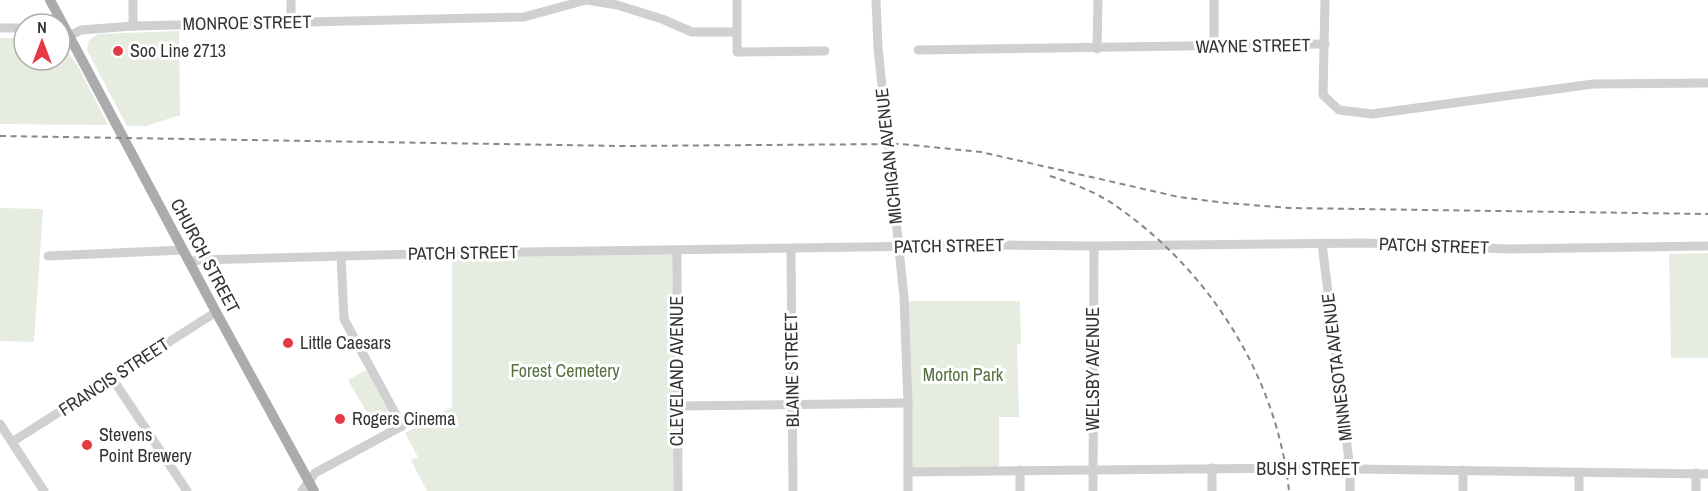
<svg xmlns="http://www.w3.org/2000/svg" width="1708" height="491" font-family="'Archivo Narrow',sans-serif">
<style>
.green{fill:#e6ecdf}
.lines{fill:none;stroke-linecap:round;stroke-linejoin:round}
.minor{stroke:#d0d0d0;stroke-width:9}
.major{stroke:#ababab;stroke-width:10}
.rail{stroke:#888;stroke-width:2;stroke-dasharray:6 4.5;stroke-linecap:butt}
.poi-dot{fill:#e63946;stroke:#fff;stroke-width:2}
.labels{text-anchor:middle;stroke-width:6;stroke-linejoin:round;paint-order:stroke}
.street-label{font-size:18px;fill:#333;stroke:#fff}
.poi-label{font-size:18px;fill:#333;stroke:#fff;text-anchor:start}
.park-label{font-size:18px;fill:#56703f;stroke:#fff}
</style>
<rect width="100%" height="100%" fill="#fff"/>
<g class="green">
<path d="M179,31L180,115L146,126H127L87,50L89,40L98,34Z"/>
<path d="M0,38H24V60H60V42L78,66L108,125L0,124Z"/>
<path d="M0,208L43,209L34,342L0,341Z"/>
<path d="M677,251L678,491H427L411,460L418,457L405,433L452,407V253Z"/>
<path d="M1708,253V358H1671L1669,254Z"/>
<path d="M904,301H1020L1021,343L1017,344L1019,417H999V471L908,472Z"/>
<path d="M366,370L393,419L374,430L371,425L373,423L348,380Z"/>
</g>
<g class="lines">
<g class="minor">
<path d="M587,0L617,5L662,19L692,32H737"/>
<path d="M737,0V52L825,51"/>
<path d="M876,0L878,48L904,297L908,403V491"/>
<path d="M1325,0L1323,95L1339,110L1372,114L1593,84L1708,83"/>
<path d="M291,23V0"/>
<path d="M133,26V0"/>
<path d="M0,28H24"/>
<path d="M69,36L81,30L133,26L524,17L586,0"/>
<path d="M1214,47V0"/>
<path d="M1097,49L1098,0"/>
<path d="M918,50L1325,44"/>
<path d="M1322,244L1350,469V491"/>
<path d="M791,249L793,491"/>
<path d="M677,251L678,491"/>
<path d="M48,256L183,250"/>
<path d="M189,262L199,260L452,253L994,245L1094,246L1367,243L1508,249L1708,246"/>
<path d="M112,378L187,491"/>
<path d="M678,406L908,403"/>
<path d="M0,424L44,491"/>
<path d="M12,442L216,312"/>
<path d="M1212,468V491"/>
<path d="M1020,470V491"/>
<path d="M1463,470V491"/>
<path d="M908,472L1286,468L1708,474"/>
<path d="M1579,472V491"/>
<path d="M1696,473V491"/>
<path d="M302,491L315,473L402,426L344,319L341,256"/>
<path d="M1093,491L1094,246"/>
</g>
<path class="major" d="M50,0L216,312L314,491"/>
<g class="rail">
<path d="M0,136L622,146L901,144L981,152L1179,197L1226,203L1290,208L1708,214"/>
<path d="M1050,176C1072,183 1096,192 1116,206C1210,271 1277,377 1289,491"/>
</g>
</g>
<g class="poi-dot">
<circle cx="118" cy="51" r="6"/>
<circle cx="288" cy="343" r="6"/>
<circle cx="340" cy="419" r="6"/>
<circle cx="87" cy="445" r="6"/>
</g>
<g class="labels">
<g class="street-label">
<text transform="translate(247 23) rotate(-1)" y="6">MONROE STREET</text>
<text transform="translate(1253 46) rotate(-1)" y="6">WAYNE STREET</text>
<text transform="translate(889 156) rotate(-96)" y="6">MICHIGAN AVENUE</text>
<text transform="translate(949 246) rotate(-1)" y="6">PATCH STREET</text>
<text transform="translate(1434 246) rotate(2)" y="6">PATCH STREET</text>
<text transform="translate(463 253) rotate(-1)" y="6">PATCH STREET</text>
<text transform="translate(205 256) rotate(62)" y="6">CHURCH STREET</text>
<text transform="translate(1337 367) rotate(-97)" y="6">MINNESOTA AVENUE</text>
<text transform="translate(1093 369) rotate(-90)" y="6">WELSBY AVENUE</text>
<text transform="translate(792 370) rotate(-91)" y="6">BLAINE STREET</text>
<text transform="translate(677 371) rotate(-90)" y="6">CLEVELAND AVENUE</text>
<text transform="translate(114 377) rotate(-33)" y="6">FRANCIS STREET</text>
<text x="1308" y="475">BUSH STREET</text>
</g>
<g class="poi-label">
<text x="130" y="57">Soo Line 2713</text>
<text x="300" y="349">Little Caesars</text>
<text x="352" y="425">Rogers Cinema</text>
<text x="99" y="441">Stevens<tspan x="99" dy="21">Point Brewery</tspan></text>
</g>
<g class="park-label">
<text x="565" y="377">Forest Cemetery</text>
<text x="963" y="381">Morton Park</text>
</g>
</g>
<g transform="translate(42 42)"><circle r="28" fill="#ffffff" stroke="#adadad" stroke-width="1.5"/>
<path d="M0-4.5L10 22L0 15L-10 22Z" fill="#e63946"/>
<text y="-9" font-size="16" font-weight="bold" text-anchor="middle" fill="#333333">N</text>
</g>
</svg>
